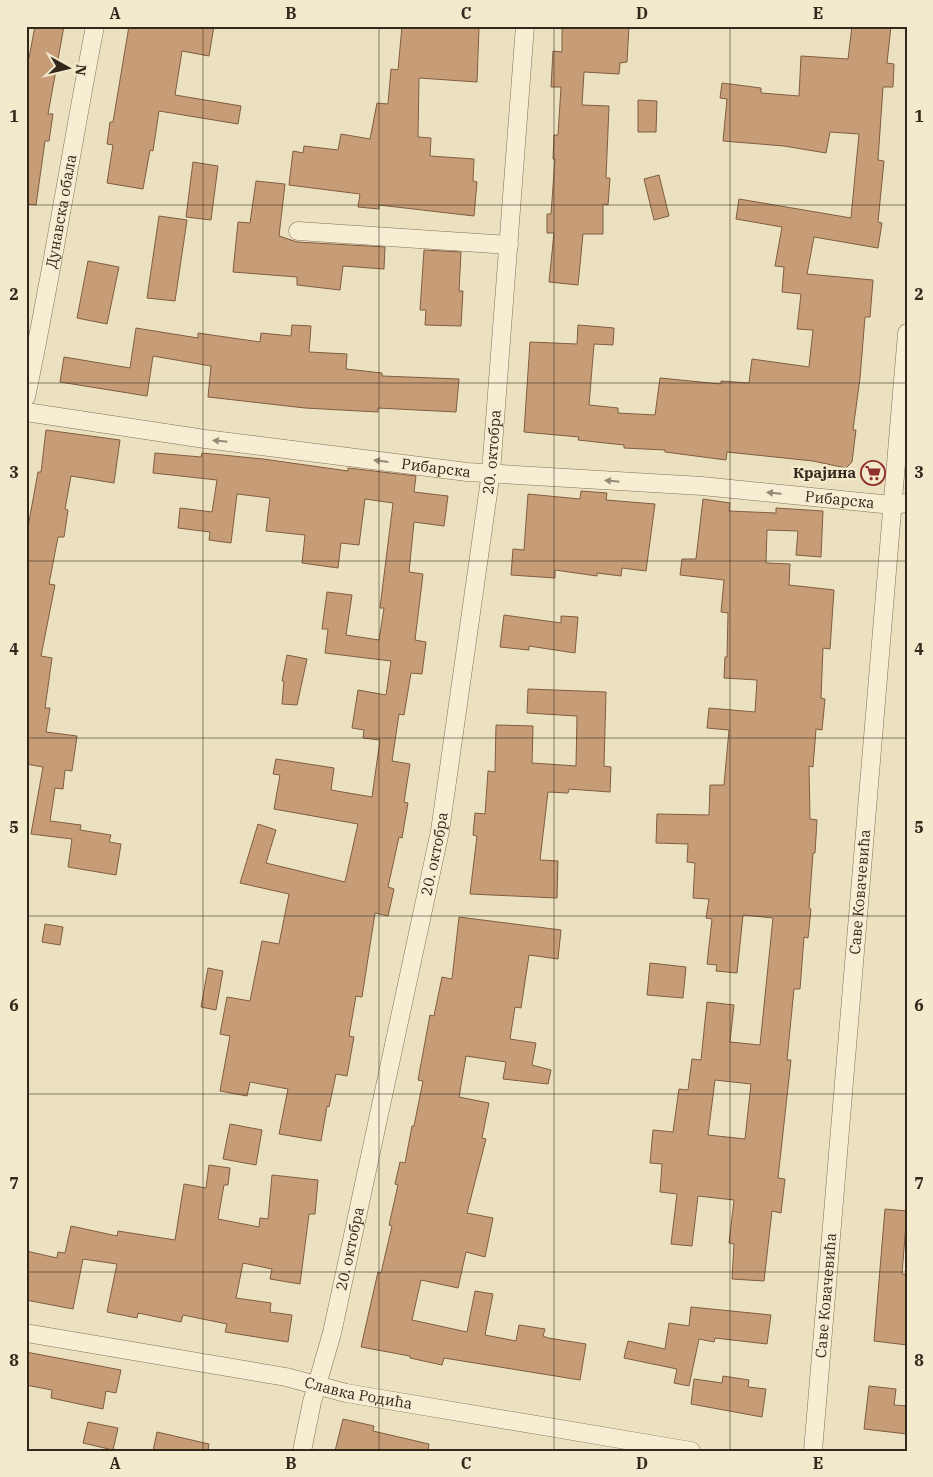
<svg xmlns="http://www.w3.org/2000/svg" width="933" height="1477" font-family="'IBM Plex Serif',serif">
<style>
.building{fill:#c79d77;stroke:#805d40;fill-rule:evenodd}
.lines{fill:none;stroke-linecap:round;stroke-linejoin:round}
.street-casing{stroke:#827159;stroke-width:19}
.street{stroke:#f6edd2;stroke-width:18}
.oneway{fill:#948a77}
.grid{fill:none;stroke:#32281c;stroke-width:1;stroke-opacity:0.55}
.labels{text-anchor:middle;stroke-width:5;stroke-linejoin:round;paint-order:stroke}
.street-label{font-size:15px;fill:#32281c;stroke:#f3eace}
.poi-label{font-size:15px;font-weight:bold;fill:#32281c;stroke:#f3eace;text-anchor:end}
.neatline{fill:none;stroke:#32281c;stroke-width:2}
.grid-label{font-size:16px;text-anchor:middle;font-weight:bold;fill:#32281c}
</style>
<rect width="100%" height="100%" fill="#ebe0bf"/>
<g class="building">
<path d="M35,26H64L48,114H53L49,141H45L36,205L26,204V57L29,58Z"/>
<path d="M129,26H214L209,56L182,51L175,95L241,106L238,124L159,111L153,151L150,150L143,189L107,183L113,145L107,144L110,122H113Z"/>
<path d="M402,26L479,28L477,82L419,78L418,137L431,138L430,156L474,159L473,181L477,182L474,216L379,205V209L358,207L360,194L289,185L293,151L303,153L304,146L338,150L341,134L370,139L377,103L388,104L391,69L398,70Z"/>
<path d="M562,26H629L627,62L620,63L619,74L584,72L582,105L609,106L606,178H610L608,205L603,204V234H583L578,285L549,282L554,233H547V214H551L555,159H553L554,135H558L561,87H551L553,51L562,52Z"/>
<path d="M852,26H891L887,63L894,64L893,87H883L878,160L884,161L878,222L882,223L878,248L814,237L807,274L873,280L870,317H865L860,378L853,430H856L852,462L846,468L813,461L727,452L726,460L665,452V450L624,448V445L578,440L579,437L524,432L530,342L577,344L578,325L614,328L613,345L594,344L589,405L618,408V413L655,415L660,378L721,384V381L749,383L752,359L809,367L813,330L797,329L801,294L782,292L784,267L775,266L782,227L736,219L739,199L851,218L859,134L830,132L826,153L784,146L723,141L727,99L720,98L722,83L761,88V93L799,96L801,56L848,59Z"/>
<path d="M638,100L657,101L656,132H638Z"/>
<path d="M193,162L218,166L211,220L186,217Z"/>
<path d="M659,175L669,216L654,220L644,179Z"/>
<path d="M256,181L285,184L279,236L297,242L385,247L384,269L343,266L340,290L297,285V277L233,272L238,222L250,223Z"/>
<path d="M159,216L187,220L175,301L147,298Z"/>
<path d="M424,250L461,252L459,291H463L461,326L425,325L426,310H420Z"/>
<path d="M88,261L119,267L107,324L77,318Z"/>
<path d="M292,325L311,326L309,352L347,354L346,369L382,373V376L459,379L456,412L378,408V412L305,408L208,397L211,366L153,356L147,396L60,382L64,357L130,368L136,328L198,338V333L260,342L261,333L291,336Z"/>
<path d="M46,430L120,440L114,483L71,476L65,509L68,510L64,537H58L49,584L55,585L41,656L52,658L45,708H50L46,732L77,736L72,771L65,770L63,789L55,788L50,821L81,825L80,830L111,835L109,842L121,844L116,875L68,867L72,839L31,834L43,767L26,764V538L38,472H41Z"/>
<path d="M155,453L201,457L202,453L263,459L348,471V468L416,476L414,492L448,496L444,526L414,522L409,572L423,574L415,640L426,642L422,674L411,673L404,715L399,714L392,761L410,764L404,802L408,803L402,838L399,837L388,887L394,889L388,916L375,913L362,997L356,996L349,1036L354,1037L347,1076L336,1074L329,1107L327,1106L321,1141L279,1134L288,1089L250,1082L247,1096L220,1091L230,1036L220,1034L227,997L250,1001L262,941L279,944L289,894L240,883L258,824L276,830L266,863L345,882L358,824L274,809L280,775L273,774L276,759L334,768L331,790L372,797L380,740L363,738L364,730L352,728L358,690L386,695L391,661L325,653L328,629H322L327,592L352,595L346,635L379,640L384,608H380L393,503L365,499L359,545L341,543L338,568L302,563L305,535L266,531L270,498L237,494L231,543L209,540L210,532L178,528L180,508L212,512L217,480L153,473Z"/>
<path d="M581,491L607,493L606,500L655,504L646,571L622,568L621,576L597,573V576L555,570V578L511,575L513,549L524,550L528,494L580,499Z"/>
<path d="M703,499L730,503L729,511L776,513V508L823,511L821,557L796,555L798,531L767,530L766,563L790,564L789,585L834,590L830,649L823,648L821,698L825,699L822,730L816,729L813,767L809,766L810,819L817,820L815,853H813L809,908L811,909L808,938L804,937L800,989H794L787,1060H791L778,1178L785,1179L781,1213L772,1211L764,1281L732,1279L734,1244L729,1243L734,1200L698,1196L692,1246L671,1244L677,1194L660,1192L662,1164L650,1163L653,1130L673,1132L679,1089L688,1090L692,1059L701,1060L707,1002L734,1005L730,1042L760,1045L773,918L743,915L737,973L716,971L717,965L707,964L712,919L706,918L709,899L693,898L695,863L687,862L688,844L656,843L657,814L709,815L710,785H724L729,730L707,728L709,708L755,712L757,680L724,678L725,657H727L728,613L721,612L724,580L680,575L682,559H696ZM715,1080L751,1084L745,1139L708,1135Z"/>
<path d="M504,615L561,623V616L578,617L575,653L529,646V650L500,647Z"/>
<path d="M287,655L307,659L297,705L282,704L284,681H282Z"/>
<path d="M528,689L606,692L604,766L611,767L610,792L569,789L568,793L548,792L540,860L558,861L557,898L470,894L477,836L473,835L475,813L485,814L488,771L495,772L496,725L533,726L532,763L576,766L577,716L527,713Z"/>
<path d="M459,917L561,930L558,959L529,955L521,1008L515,1007L510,1039L536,1043L532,1065L551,1070L548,1084L503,1079L506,1062L466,1056L459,1097L489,1103L482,1138L486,1139L467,1213L493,1218L485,1257L466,1252L458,1288L421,1280L412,1320L467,1332L475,1291L493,1294L485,1335L516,1341L519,1325L545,1329L543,1336L548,1338L586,1344L580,1380L444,1358L442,1365L410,1358V1356L361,1347L378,1272L381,1273L392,1226L389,1225L398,1185L395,1184L400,1162L405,1163L412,1126H414L423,1081L418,1080L430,1015L434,1016L442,977L452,979Z"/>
<path d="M45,924L63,927L60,945L42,942Z"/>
<path d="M650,963L686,967L683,998L647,995Z"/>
<path d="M208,968L223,971L216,1010L201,1007Z"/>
<path d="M230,1124L262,1130L256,1165L223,1159Z"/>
<path d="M209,1165L230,1168L228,1185H224L218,1219L259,1227L260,1218L268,1219L272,1175L318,1180L315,1214H309L300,1284L270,1279L272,1269L243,1263L236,1298L271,1303L270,1312L292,1315L288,1342L225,1332L227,1324L183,1315L181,1322L138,1313L137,1318L107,1312L117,1264L83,1259L73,1309L26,1300V1251L57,1258L58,1252L65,1253L71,1226L117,1236L118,1231L175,1240L184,1184L206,1188Z"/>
<path d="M885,1209L907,1211L902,1274L907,1275V1345L874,1341Z"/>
<path d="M691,1307L771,1315L767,1344L715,1338L714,1342L699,1339L689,1386L674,1383L677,1369L624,1358L628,1341L665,1349L669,1323L689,1326Z"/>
<path d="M26,1352L121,1370L116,1393L106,1391L103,1409L51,1398L52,1390L26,1385Z"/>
<path d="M723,1376L749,1380L748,1387L766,1389L762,1417L691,1404L694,1379L722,1383Z"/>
<path d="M869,1386L896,1389L894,1405L907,1406V1434L864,1429Z"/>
<path d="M343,1419L374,1426L373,1431L429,1444L428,1451H335Z"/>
<path d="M88,1422L118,1428L113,1450L83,1443Z"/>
<path d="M157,1432L209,1444L208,1451H153Z"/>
</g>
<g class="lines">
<defs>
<g id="street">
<path d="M298,231L509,245"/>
<path id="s1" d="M26,397C52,274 71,150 95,26"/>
<path id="s2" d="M26,412L205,439L467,472L702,486L892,505L907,503"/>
<path id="s3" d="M26,1333L286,1377L346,1393L691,1451"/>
<path id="s4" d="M302,1451L312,1402L332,1333L440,831L491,472L525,26"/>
<path id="s5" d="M813,1451L907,333"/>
</g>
</defs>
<use href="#street" class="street-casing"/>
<use href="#street" class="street"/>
</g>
<defs><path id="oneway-solid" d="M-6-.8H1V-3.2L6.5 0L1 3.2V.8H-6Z" transform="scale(1.25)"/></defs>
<g class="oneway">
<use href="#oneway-solid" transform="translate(220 441) rotate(-174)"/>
<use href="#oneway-solid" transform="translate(381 461) rotate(-173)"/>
<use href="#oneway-solid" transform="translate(612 481) rotate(-174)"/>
<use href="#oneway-solid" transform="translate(774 493) rotate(-175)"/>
</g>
<path class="grid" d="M203,26V1451M379,26V1451M554,26V1451M730,26V1451M26,205H907M26,383H907M26,561H907M26,738H907M26,916H907M26,1094H907M26,1272H907"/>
<defs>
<symbol id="supermarket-ring" viewBox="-11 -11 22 22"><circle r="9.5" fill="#f3eace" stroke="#8e312c" stroke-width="1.5"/><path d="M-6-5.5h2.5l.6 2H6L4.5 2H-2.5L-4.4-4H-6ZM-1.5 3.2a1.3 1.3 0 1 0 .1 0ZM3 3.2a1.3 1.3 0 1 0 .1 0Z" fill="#8e312c"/></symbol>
</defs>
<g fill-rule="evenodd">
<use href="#supermarket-ring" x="859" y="459" width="28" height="28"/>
</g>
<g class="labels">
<g class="street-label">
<text dy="5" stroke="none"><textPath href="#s1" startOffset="189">Дунавска обала</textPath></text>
<text dy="5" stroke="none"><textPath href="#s4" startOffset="1018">20. октобра</textPath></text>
<text dy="5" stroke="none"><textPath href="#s2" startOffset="414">Рибарска</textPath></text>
<text dy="5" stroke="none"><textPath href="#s2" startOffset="819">Рибарска</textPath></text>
<text dy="5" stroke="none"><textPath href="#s4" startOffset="612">20. октобра</textPath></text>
<text dy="5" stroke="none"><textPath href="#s5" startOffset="561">Саве Ковачевића</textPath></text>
<text dy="5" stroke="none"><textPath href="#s4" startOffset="208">20. октобра</textPath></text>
<text dy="5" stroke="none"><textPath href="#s5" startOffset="156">Саве Ковачевића</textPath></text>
<text dy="5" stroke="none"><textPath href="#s3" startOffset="338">Славка Родића</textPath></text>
</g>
<g class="poi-label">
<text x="856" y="478">Крајина</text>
</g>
</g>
<rect width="933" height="1477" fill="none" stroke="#f3eace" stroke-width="55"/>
<g transform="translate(68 68) rotate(98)" stroke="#f3eace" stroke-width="4" paint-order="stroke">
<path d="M0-4L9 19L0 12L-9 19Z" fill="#32281c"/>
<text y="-8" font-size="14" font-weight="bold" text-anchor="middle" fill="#32281c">N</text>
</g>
<rect x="28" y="28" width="878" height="1422" class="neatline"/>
<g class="grid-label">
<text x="115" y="19">A</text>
<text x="291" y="19">B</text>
<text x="466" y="19">C</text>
<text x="642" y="19">D</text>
<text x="818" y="19">E</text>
<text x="14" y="122">1</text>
<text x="919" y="122">1</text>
<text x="14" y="300">2</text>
<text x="919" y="300">2</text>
<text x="14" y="478">3</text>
<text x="919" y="478">3</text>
<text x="14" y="655">4</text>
<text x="919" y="655">4</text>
<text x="14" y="833">5</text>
<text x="919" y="833">5</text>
<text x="14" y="1011">6</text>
<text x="919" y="1011">6</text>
<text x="14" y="1189">7</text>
<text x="919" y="1189">7</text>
<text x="14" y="1366">8</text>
<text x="919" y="1366">8</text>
<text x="115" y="1469">A</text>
<text x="291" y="1469">B</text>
<text x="466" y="1469">C</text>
<text x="642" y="1469">D</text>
<text x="818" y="1469">E</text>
</g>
</svg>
